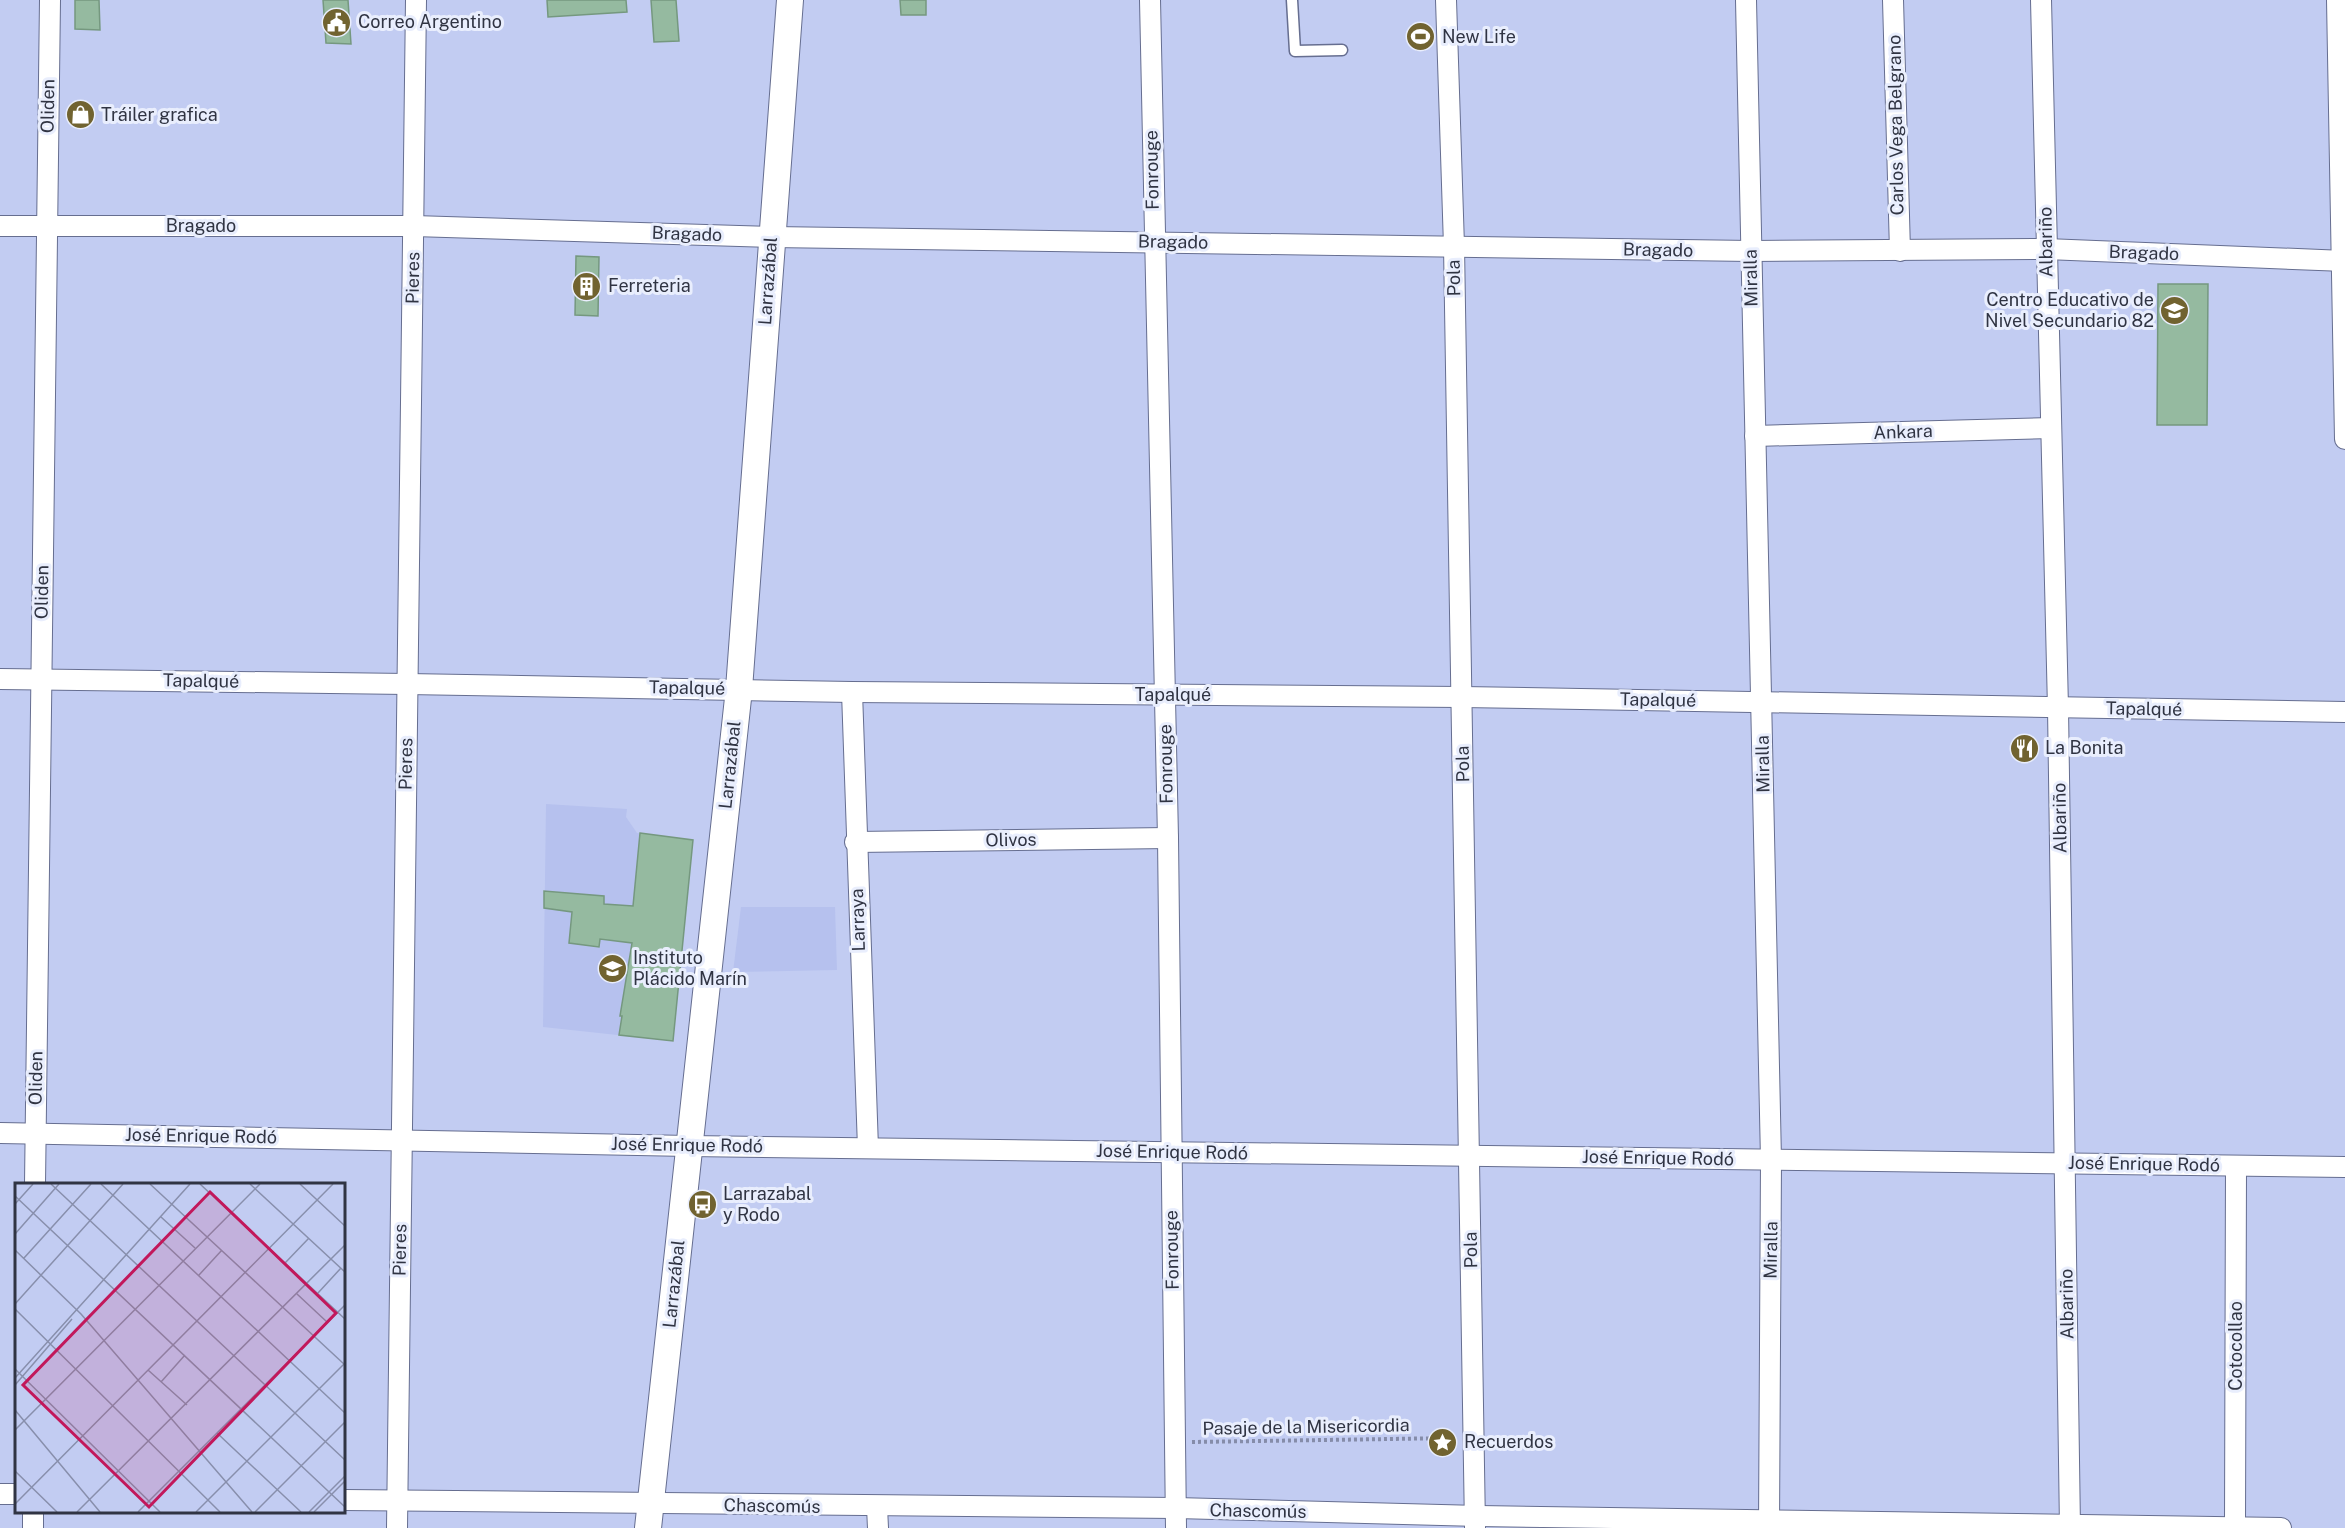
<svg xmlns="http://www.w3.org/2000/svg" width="2345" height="1528" font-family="'Public Sans',sans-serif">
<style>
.built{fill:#b6c1ee}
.building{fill:#95baa0;stroke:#75987f;stroke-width:1.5}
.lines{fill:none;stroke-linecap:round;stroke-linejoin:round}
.service-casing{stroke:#666e90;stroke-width:13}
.minor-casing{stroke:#666e90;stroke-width:22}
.tertiary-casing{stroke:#666e90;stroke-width:28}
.path{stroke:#858ca9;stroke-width:4;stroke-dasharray:3 3;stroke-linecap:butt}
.service{stroke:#fff;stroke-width:10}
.minor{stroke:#fff;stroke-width:20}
.tertiary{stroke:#fff;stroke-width:26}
.labels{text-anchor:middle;stroke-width:6;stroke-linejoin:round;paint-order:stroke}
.poi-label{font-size:18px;fill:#303443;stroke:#e9eefd;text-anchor:start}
.street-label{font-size:18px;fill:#303443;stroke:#e9eefd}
.inset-road{fill:none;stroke:#888fac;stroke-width:1.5}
.view{fill:#c2185b;fill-opacity:0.15;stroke:#c2185b;stroke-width:3}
.inset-edge{fill:none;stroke:#303443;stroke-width:3}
</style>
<rect width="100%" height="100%" fill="#c2ccf2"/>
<g class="built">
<path d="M546,804L627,809L626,817L637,833L693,840L673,1041L543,1027Z"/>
<path d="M741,907H835L837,970L733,972Z"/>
</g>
<g class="building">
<path d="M75,0H99L100,30L75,29Z"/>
<path d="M323,0H348L351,44L326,43Z"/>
<path d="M547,0H626L627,12L548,17Z"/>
<path d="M651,0H676L679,41L654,42Z"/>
<path d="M900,0H926V15H901Z"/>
<path d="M576,256L599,257L598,316L575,315Z"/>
<path d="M2158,284H2208L2207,425H2157Z"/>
<path d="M640,833L693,840L673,1041L619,1035L622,1016H620L632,943L600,939L599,947L569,943L572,912L544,908V891L604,896V904L633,906Z"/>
</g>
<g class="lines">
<defs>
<path id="service" d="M1292,0L1295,51L1342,50"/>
<g id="minor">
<path d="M1150,0L1168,838L1176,1528"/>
<path d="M1446,0L1454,246L1475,1527"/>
<path d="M1746,0L1771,1160L1769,1528"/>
<path d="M1893,0L1900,251"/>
<path d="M2041,0L2058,708L2070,1528"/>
<path d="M2337,0L2345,439"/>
<path d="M0,226H414L772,237L1751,251L2046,249L2345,261"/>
<path d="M1755,436L2051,428"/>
<path d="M0,679L407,684L852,692L1462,697L2345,712"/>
<path d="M852,692L868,1148"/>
<path d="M855,842L1168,838"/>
<path d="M0,1133L689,1146L2345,1167"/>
<path d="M35,1184L50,0"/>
<path d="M0,1494H16"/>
<path d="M344,1500L1176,1508L1479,1516L2281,1528"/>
<path d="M877,1507L878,1528"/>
<path d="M2235,1527L2236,1166"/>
<path d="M33,1528V1512"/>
<path d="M397,1528L416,0"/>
</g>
<path id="tertiary" d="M648,1528L739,689L790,0"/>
</defs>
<use href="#service" class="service-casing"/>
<use href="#minor" class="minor-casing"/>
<use href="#tertiary" class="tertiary-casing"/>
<path class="path" d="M1192,1442L1455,1438"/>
<use href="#service" class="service"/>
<use href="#minor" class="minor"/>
<use href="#tertiary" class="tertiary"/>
</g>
<defs>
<symbol id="civic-disc" viewBox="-11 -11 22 22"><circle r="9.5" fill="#716330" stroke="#e9eefd"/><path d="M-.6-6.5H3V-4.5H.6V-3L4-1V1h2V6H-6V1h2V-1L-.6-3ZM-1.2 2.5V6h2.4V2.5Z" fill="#fff"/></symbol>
<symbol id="stadium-disc" viewBox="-11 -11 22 22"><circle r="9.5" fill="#716330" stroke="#e9eefd"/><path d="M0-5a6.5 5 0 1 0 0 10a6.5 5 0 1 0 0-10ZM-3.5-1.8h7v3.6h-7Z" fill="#fff"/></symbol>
<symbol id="shop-disc" viewBox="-11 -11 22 22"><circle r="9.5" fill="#716330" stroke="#e9eefd"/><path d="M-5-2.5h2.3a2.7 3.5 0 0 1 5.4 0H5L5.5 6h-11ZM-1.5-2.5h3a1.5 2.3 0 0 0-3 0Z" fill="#fff"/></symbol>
<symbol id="building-disc" viewBox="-11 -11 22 22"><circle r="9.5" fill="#716330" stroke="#e9eefd"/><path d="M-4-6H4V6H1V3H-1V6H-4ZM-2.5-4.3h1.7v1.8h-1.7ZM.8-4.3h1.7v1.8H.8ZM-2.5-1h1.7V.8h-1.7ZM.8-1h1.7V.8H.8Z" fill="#fff"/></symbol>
<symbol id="school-disc" viewBox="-11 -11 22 22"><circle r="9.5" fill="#716330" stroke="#e9eefd"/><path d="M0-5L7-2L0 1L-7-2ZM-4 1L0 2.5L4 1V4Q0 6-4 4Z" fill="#fff"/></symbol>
<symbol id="restaurant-disc" viewBox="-11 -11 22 22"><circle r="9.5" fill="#716330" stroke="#e9eefd"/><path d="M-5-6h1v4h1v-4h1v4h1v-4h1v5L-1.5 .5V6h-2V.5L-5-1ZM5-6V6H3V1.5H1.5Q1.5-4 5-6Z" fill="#fff"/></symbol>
<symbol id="bus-disc" viewBox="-11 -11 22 22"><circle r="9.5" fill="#716330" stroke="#e9eefd"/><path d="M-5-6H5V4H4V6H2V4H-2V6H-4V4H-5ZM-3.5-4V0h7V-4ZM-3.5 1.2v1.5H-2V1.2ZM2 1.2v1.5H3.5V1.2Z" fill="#fff"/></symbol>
<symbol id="sight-disc" viewBox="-11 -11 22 22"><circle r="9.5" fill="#716330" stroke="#e9eefd"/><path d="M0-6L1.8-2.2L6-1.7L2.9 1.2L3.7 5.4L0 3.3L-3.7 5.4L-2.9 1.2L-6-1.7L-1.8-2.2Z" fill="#fff"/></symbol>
</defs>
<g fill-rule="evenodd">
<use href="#civic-disc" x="320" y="6" width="33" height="33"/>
<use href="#stadium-disc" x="1404" y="20" width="33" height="33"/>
<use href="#shop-disc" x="64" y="98" width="33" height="33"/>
<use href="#building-disc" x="570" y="270" width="33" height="33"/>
<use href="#school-disc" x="2158" y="294" width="33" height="33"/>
<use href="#restaurant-disc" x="2008" y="732" width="33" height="33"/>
<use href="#school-disc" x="596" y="952" width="33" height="33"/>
<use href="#bus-disc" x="686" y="1188" width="33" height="33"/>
<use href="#sight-disc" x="1426" y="1426" width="33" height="33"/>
</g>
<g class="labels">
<g class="poi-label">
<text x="358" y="28">Correo Argentino</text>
<text x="1442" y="43">New Life</text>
<text x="101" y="121">Tráiler grafica</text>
<text x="608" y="292">Ferreteria</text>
<text x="2154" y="306" text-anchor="end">Centro Educativo de<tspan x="2154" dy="21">Nivel Secundario 82</tspan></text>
<text x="2045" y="754">La Bonita</text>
<text x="633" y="964">Instituto<tspan x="633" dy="21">Plácido Marín</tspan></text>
<text x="723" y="1200">Larrazabal<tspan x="723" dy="21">y Rodo</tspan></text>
<text x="1464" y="1448">Recuerdos</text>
</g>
<g class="street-label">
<text transform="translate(48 106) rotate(-89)" y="6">Oliden</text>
<text transform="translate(1896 125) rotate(-91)" y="6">Carlos Vega Belgrano</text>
<text transform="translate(1152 170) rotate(-91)" y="6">Fonrouge</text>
<text x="201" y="232">Bragado</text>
<text transform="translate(687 234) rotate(2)" y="6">Bragado</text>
<text transform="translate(1173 242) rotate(1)" y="6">Bragado</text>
<text transform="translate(2046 242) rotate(-91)" y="6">Albariño</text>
<text transform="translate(1658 250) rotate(1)" y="6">Bragado</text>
<text transform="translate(2144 253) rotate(2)" y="6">Bragado</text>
<text transform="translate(413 278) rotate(-89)" y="6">Pieres</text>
<text transform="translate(1454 278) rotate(-91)" y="6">Pola</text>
<text transform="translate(1751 278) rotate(-91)" y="6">Miralla</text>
<text transform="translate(768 281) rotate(-86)" y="6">Larrazábal</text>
<text transform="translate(1903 432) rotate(-2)" y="6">Ankara</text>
<text transform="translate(42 592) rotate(-89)" y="6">Oliden</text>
<text transform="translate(201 681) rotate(1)" y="6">Tapalqué</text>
<text transform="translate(687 688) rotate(1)" y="6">Tapalqué</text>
<text x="1173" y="701">Tapalqué</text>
<text transform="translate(1658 700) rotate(1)" y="6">Tapalqué</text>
<text transform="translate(2144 709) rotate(1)" y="6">Tapalqué</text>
<text transform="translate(406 764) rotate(-89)" y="6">Pieres</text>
<text transform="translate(1166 764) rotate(-91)" y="6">Fonrouge</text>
<text transform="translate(1463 764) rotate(-91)" y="6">Pola</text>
<text transform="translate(1763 764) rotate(-91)" y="6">Miralla</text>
<text transform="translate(730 765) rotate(-84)" y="6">Larrazábal</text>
<text transform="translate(2060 818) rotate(-91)" y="6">Albariño</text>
<text transform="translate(1011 840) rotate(-1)" y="6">Olivos</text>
<text transform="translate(858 920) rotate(-92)" y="6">Larraya</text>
<text transform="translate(36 1078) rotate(-89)" y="6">Oliden</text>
<text transform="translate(201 1136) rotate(1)" y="6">José Enrique Rodó</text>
<text transform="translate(687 1145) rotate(1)" y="6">José Enrique Rodó</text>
<text transform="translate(1172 1152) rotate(1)" y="6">José Enrique Rodó</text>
<text transform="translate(1658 1158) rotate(1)" y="6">José Enrique Rodó</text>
<text transform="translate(2144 1164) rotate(1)" y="6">José Enrique Rodó</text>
<text transform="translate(400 1250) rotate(-89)" y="6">Pieres</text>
<text transform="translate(1172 1250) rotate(-91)" y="6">Fonrouge</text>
<text transform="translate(1471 1250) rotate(-91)" y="6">Pola</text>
<text transform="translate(1771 1250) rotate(-89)" y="6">Miralla</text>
<text transform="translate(674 1284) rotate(-84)" y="6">Larrazábal</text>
<text transform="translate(2067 1304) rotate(-91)" y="6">Albariño</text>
<text transform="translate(2236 1346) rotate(-90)" y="6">Cotocollao</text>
<text transform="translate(1306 1427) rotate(-1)" y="6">Pasaje de la Misericordia</text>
<text transform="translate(772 1506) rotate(1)" y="6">Chascomús</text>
<text transform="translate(1258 1511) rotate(1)" y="6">Chascomús</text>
</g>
</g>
<g transform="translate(15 1183)">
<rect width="330" height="330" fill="#c2ccf2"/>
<path class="inset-road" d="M36,1L330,277M86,1L330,230M135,1L330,182M185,1L330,136M235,1L330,89M285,1L330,43M0,13L330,324M0,21L18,1M146,34L180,65M0,51L44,1M0,67L66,131L237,329M9,75L76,1M270,80L294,55M184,92L207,67M303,110L326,85M282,111L312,139M0,121L108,1M0,126L205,329M0,186L145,329M133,187L172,222M0,195L175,1M146,199L170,172M0,202L57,136M0,227L85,329M0,247L245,1M202,250L286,329M0,288L42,329M0,321L318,1M62,329L330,62M123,329L330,122M181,329L330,180M240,329L330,239M294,329L330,293M299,329L330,298"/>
<path class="view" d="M195,9L321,130L134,324L8,202Z"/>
<rect width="330" height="330" class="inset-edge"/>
</g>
</svg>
